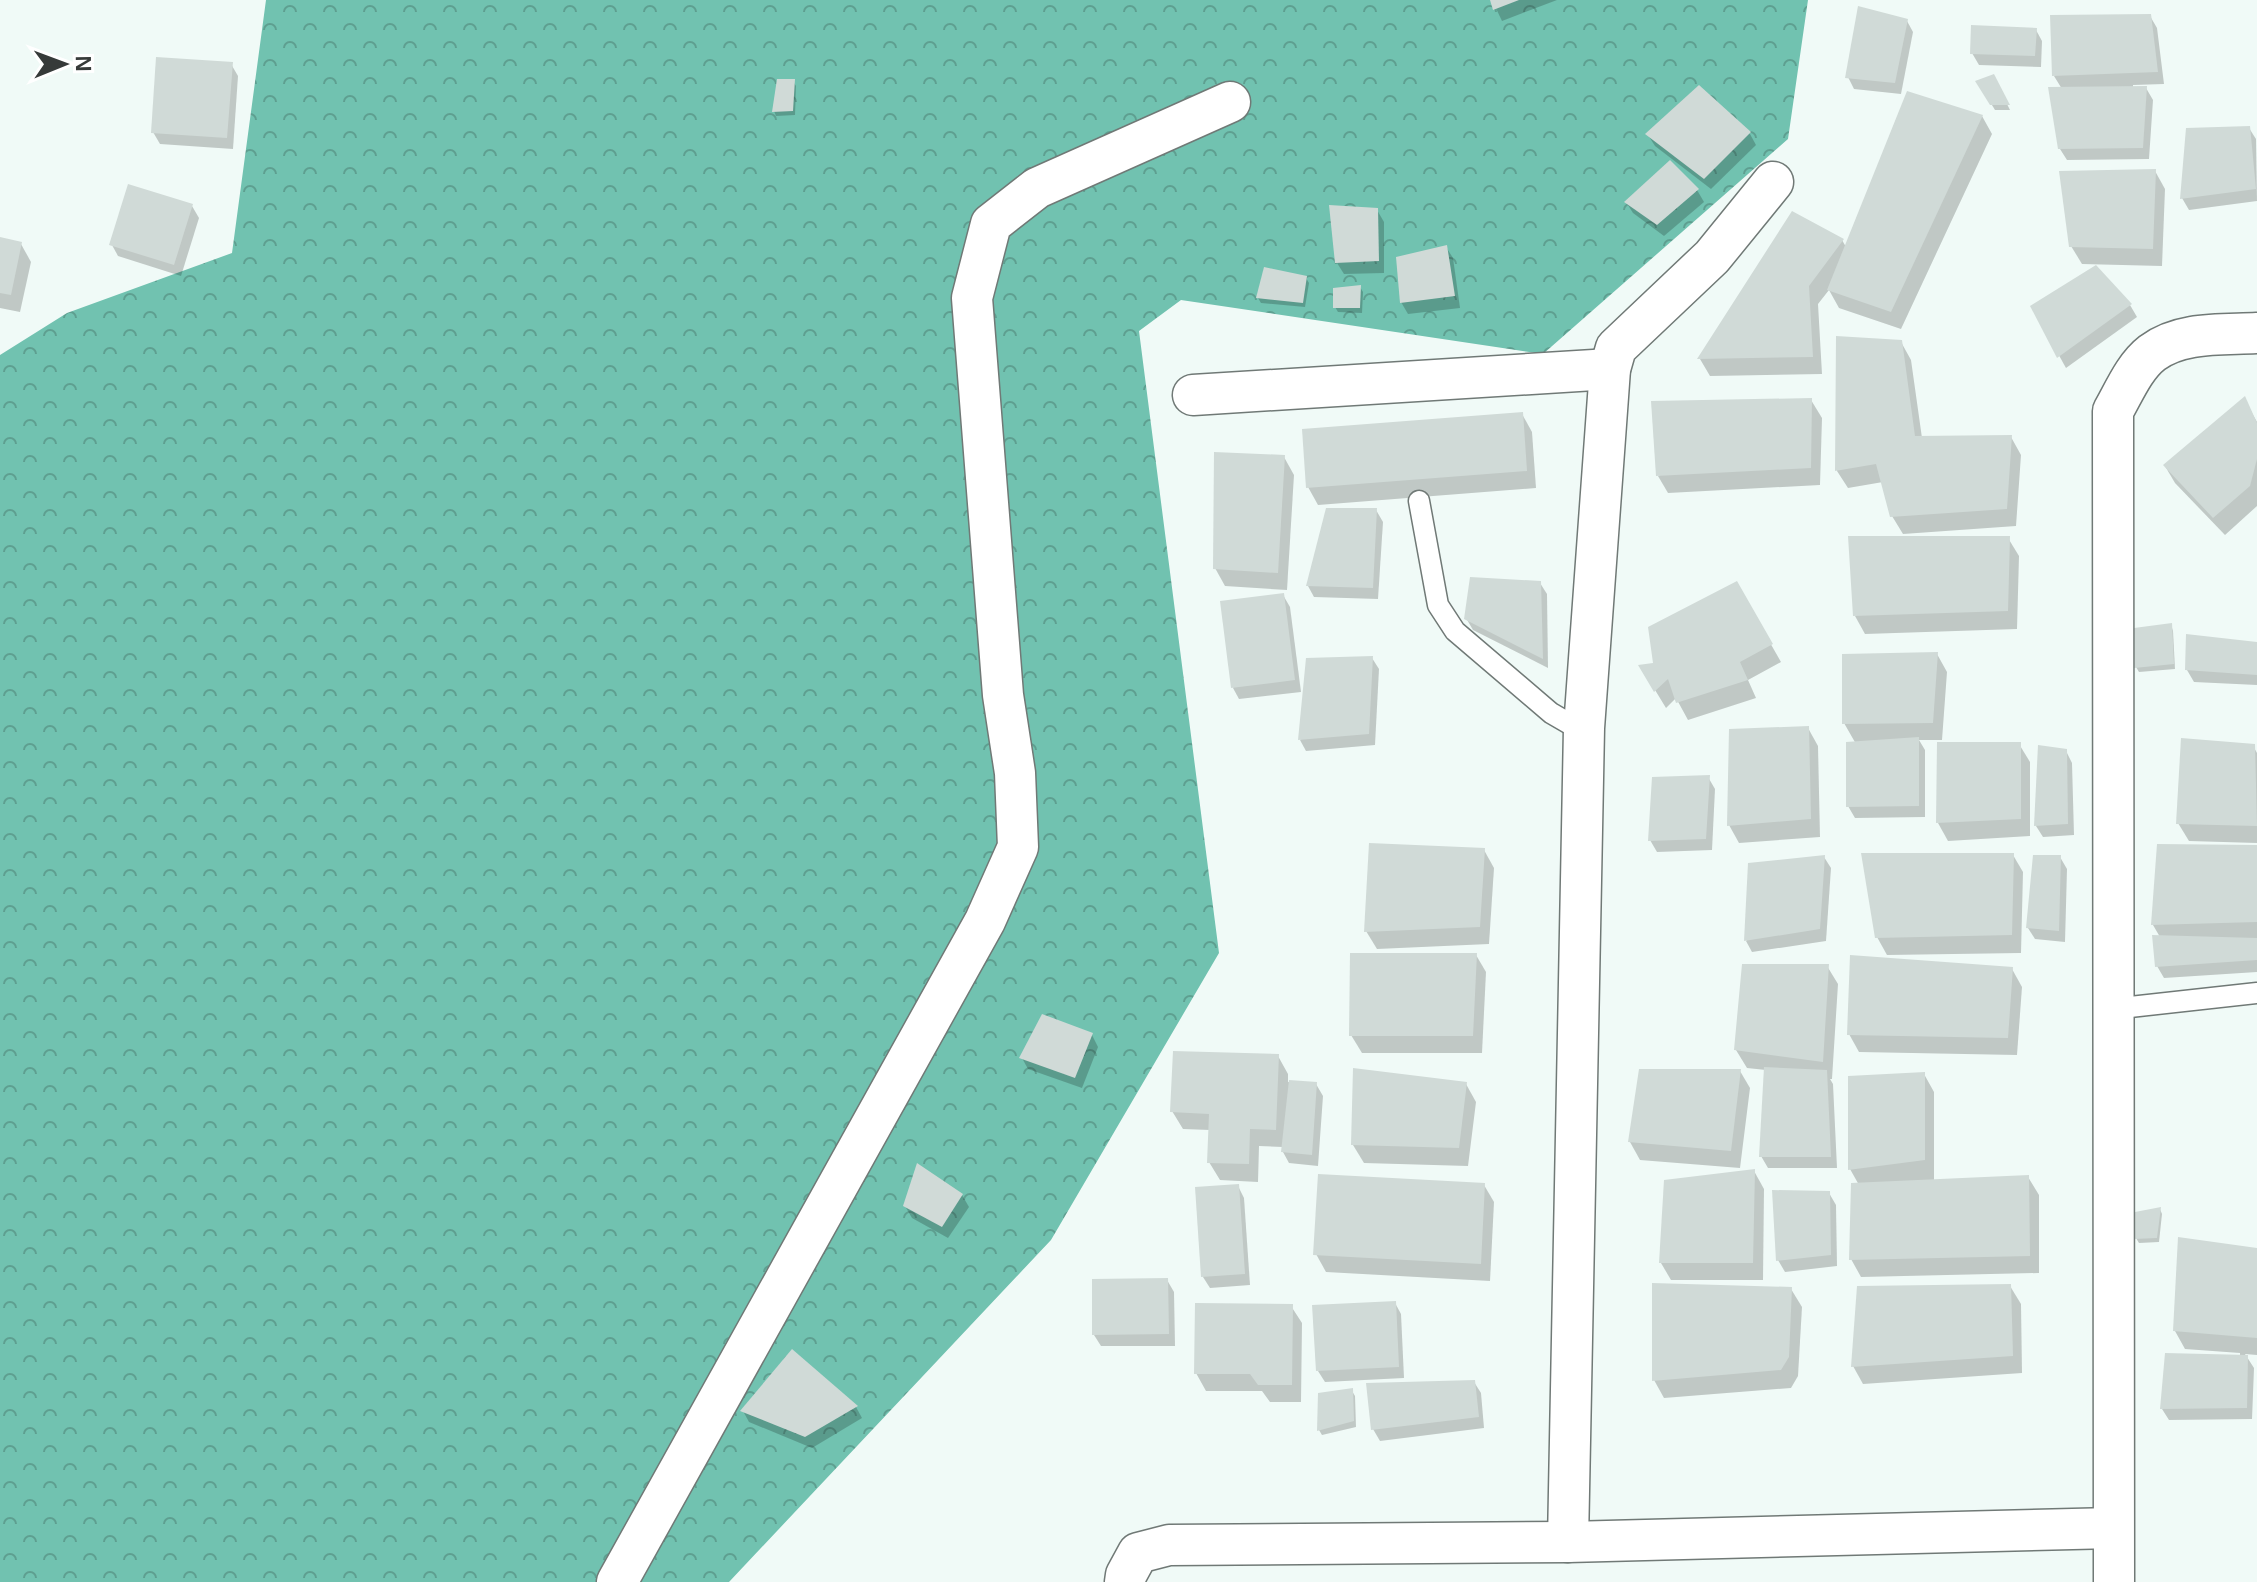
<svg xmlns="http://www.w3.org/2000/svg" width="2257" height="1582" font-family="Helvetica,sans-serif">
<style>
.forest{fill:url(#forest-crowns)}
.shadow{fill:#0003}
.building{fill:#d0dad7}
.lines{fill:none;stroke-linecap:round;stroke-linejoin:round}
.service-casing{stroke:#707976;stroke-width:23}
.minor-casing{stroke:#707976;stroke-width:43}
.service{stroke:#fff;stroke-width:20}
.minor{stroke:#fff;stroke-width:40}
</style>
<defs>
<pattern id="forest-crowns" width="20" height="18" patternUnits="userSpaceOnUse" patternTransform="scale(2)"><rect width="20" height="18" fill="#71c2b0"/><path d="M2 6a3 3 0 1 1 6 0M12 15a3 3 0 1 1 6 0" fill="none" stroke="#5e9f90"/></pattern>
</defs>
<rect width="100%" height="100%" fill="#f0faf7"/>
<path class="forest" d="M266,0H1808L1788,139L1543,354L1181,300L1139,331L1219,953L1051,1240L729,1582H0V355L67,313L232,253Z"/>
<g class="shadow">
<path d="M1492,0H1557L1502,21Z"/>
<path d="M2150,16L2157,28L2164,84L2133,85V88H2146L2153,100L2149,159L2067,160L2060,149L2062,89L2054,76Z"/>
<path d="M1907,21L1913,32L1901,94L1854,89L1848,77Z"/>
<path d="M2036,30L2042,41L2041,67L1979,65L1972,53Z"/>
<path d="M231,64L238,76L233,149L160,144L153,132Z"/>
<path d="M1993,76L2010,110H1995L1978,82Z"/>
<path d="M793,81L796,86L795,115L776,116L774,111Z"/>
<path d="M1699,87L1750,134L1756,145L1711,189L1655,146L1648,135Z"/>
<path d="M1982,116L1992,134L1901,329L1839,308L1829,290L1818,304L1822,374L1710,376L1700,359L1793,213L1842,240L1846,247Z"/>
<path d="M2249,128L2256,139L2257,201L2189,210L2182,198Z"/>
<path d="M2155,171L2165,189L2162,266L2082,264L2071,246Z"/>
<path d="M1697,190L1704,202L1664,236L1633,213L1626,202Z"/>
<path d="M192,206L199,218L181,276L118,256L112,245Z"/>
<path d="M1377,210L1384,222V273L1344,274L1337,263Z"/>
<path d="M0,239L21,244L31,262L20,312L0,308Z"/>
<path d="M1446,247L1453,258L1460,308L1408,314L1401,302Z"/>
<path d="M2096,268L2130,305L2137,317L2066,368L2032,307Z"/>
<path d="M1306,278L1309,283L1305,307L1261,303L1258,298Z"/>
<path d="M1360,287L1363,292L1362,313L1338,312L1335,307Z"/>
<path d="M1838,338L1901,342L1911,360L1922,438L2011,437L2021,455L2016,526L1903,534L1892,516L1883,482L1848,488L1837,471Z"/>
<path d="M2244,399L2257,422V506L2225,535L2175,483L2165,466Z"/>
<path d="M1811,400L1822,418L1820,485L1668,493L1658,476Z"/>
<path d="M1522,414L1532,432L1536,488L1318,505L1308,487Z"/>
<path d="M1284,457L1294,475L1287,590L1225,586L1215,568Z"/>
<path d="M1376,510L1383,522L1378,599L1314,597L1308,586Z"/>
<path d="M2008,538L2019,556L2017,629L1865,634L1855,616Z"/>
<path d="M1540,583L1547,594L1548,668L1473,630L1466,618Z"/>
<path d="M1736,583L1781,662L1748,680L1756,698L1688,720L1676,698L1666,708L1641,667L1656,665Z"/>
<path d="M1283,595L1290,607L1301,692L1239,699L1233,688Z"/>
<path d="M2171,625L2173,631L2175,669L2139,672L2136,667Z"/>
<path d="M2257,644V685L2194,682L2187,670Z"/>
<path d="M1937,654L1947,672L1942,740H1919L1925,750V817L1855,818L1848,806L1856,744L1844,723Z"/>
<path d="M1372,658L1379,669L1375,745L1306,751L1300,740Z"/>
<path d="M1808,728L1818,746L1820,837L1739,843L1729,825Z"/>
<path d="M2019,744L2030,762V836L1948,841L1938,823Z"/>
<path d="M2253,746L2257,753V843L2189,841L2178,823Z"/>
<path d="M2066,751L2072,763L2074,835L2043,837L2036,826Z"/>
<path d="M1708,777L1715,789L1712,850L1657,852L1650,840Z"/>
<path d="M2159,846L2257,847V972L2164,978L2157,966L2160,937L2153,925Z"/>
<path d="M1484,850L1494,868L1489,944L1377,949L1366,931Z"/>
<path d="M2013,855L2023,872L2021,953L1887,955L1877,937Z"/>
<path d="M1824,857L1831,868L1826,941L1752,952L1746,941Z"/>
<path d="M2060,857L2067,869L2065,942L2035,939L2028,928Z"/>
<path d="M1476,955L1486,972L1482,1053H1362L1351,1035Z"/>
<path d="M1827,966L1838,984L1832,1079H1830L1833,1084L1837,1168H1768L1761,1156L1766,1070L1747,1068L1736,1050Z"/>
<path d="M2012,969L2022,987L2017,1055L1859,1052L1849,1034Z"/>
<path d="M1092,1035L1098,1047L1082,1088L1028,1069L1022,1058Z"/>
<path d="M1278,1056L1288,1074V1082L1316,1084L1323,1096L1318,1166L1289,1163L1283,1152V1147L1259,1146L1258,1182L1220,1180L1209,1162L1210,1130L1183,1129L1172,1111Z"/>
<path d="M1740,1071L1750,1088L1740,1168L1640,1160L1630,1142Z"/>
<path d="M1924,1074L1934,1092V1181L2028,1177L2039,1195V1273L1861,1277L1851,1259L1859,1185L1850,1169Z"/>
<path d="M1466,1084L1476,1102L1468,1166L1364,1163L1353,1145Z"/>
<path d="M1754,1171L1764,1189L1763,1280H1671L1661,1263Z"/>
<path d="M1484,1185L1494,1202L1490,1281L1326,1272L1316,1254Z"/>
<path d="M1238,1186L1244,1198L1250,1285L1210,1288L1203,1277Z"/>
<path d="M1829,1193L1836,1205L1837,1266L1785,1272L1778,1260Z"/>
<path d="M962,1195L969,1207L948,1238L912,1218L905,1206Z"/>
<path d="M2160,1209L2162,1214L2159,1242L2139,1243L2136,1238Z"/>
<path d="M2257,1250V1355L2245,1354L2254,1368L2252,1419L2169,1420L2162,1409L2240,1357V1353L2185,1349L2175,1331Z"/>
<path d="M1167,1280L1174,1292L1175,1346H1101L1094,1335Z"/>
<path d="M2010,1286L2021,1304L2022,1373L1863,1384L1853,1366Z"/>
<path d="M1791,1289L1802,1307L1798,1376L1791,1388L1664,1398L1654,1380Z"/>
<path d="M1395,1303L1401,1314L1404,1378L1325,1382L1318,1371Z"/>
<path d="M1291,1306L1302,1323L1301,1402H1270L1262,1391H1206L1196,1373Z"/>
<path d="M1474,1382L1481,1393L1484,1428L1380,1441L1373,1429Z"/>
<path d="M1352,1391L1355,1396L1356,1427L1322,1435L1319,1430Z"/>
<path d="M856,1407L862,1418L812,1448L749,1422L743,1411Z"/>
</g>
<g class="building">
<path d="M1490,0H1519L1493,10Z"/>
<path d="M1858,6L1908,19L1895,83L1845,78Z"/>
<path d="M2151,14L2158,72L2052,76L2050,15Z"/>
<path d="M1971,25L2037,28L2035,56L1970,54Z"/>
<path d="M156,57L233,62L227,138L151,133Z"/>
<path d="M1994,74L2010,105H1990L1975,81Z"/>
<path d="M777,79H795L793,111L772,112Z"/>
<path d="M1699,85L1751,132L1704,179L1645,134Z"/>
<path d="M2147,86L2143,148L2058,149L2048,87Z"/>
<path d="M1907,91L1983,115L1891,312L1827,290Z"/>
<path d="M2250,126L2256,189L2180,199L2186,128Z"/>
<path d="M1670,160L1699,189L1657,225L1624,202Z"/>
<path d="M2156,169L2153,249L2069,247L2059,171Z"/>
<path d="M128,184L193,204L174,265L109,245Z"/>
<path d="M1329,205L1378,208L1379,261L1335,263Z"/>
<path d="M1792,211L1844,239L1809,286L1813,357L1697,359Z"/>
<path d="M0,237L22,242L11,295L0,293Z"/>
<path d="M1447,245L1455,296L1400,303L1396,257Z"/>
<path d="M2096,265L2132,304L2057,358L2030,306Z"/>
<path d="M1264,267L1307,276L1303,303L1256,298Z"/>
<path d="M1361,285L1360,308H1333V288Z"/>
<path d="M1836,336L1902,340L1915,436L2012,435L2007,509L1890,517L1876,464L1835,471Z"/>
<path d="M2245,396L2257,423V459L2250,486L2213,518L2163,465Z"/>
<path d="M1812,398L1811,468L1656,476L1651,401Z"/>
<path d="M1523,412L1527,471L1306,488L1302,429Z"/>
<path d="M1214,452L1285,455L1278,573L1213,569Z"/>
<path d="M1326,508H1377L1373,588L1306,586Z"/>
<path d="M1848,536H2010L2008,611L1853,616Z"/>
<path d="M1470,577L1541,581L1543,659L1464,619Z"/>
<path d="M1737,581L1773,644L1740,662L1748,680L1676,703L1668,679L1654,692L1638,665L1653,663L1648,627Z"/>
<path d="M1284,593L1295,680L1231,688L1220,601Z"/>
<path d="M2172,623L2174,664L2134,668V628Z"/>
<path d="M2186,634L2257,642V675L2185,670Z"/>
<path d="M1938,652L1933,723L1842,724V654Z"/>
<path d="M1373,656L1369,734L1298,740L1306,658Z"/>
<path d="M1809,726L1811,819L1727,826L1729,729Z"/>
<path d="M1919,737V806L1846,807V742Z"/>
<path d="M2181,738L2255,744L2257,826L2176,824Z"/>
<path d="M1937,742H2021V819L1936,823Z"/>
<path d="M2038,745L2067,749L2068,824L2034,826Z"/>
<path d="M1710,775L1706,839L1648,841L1652,777Z"/>
<path d="M1369,843L1485,848L1480,927L1364,932Z"/>
<path d="M2157,844L2257,845V922L2151,925Z"/>
<path d="M1861,853H2014L2012,935L1875,938Z"/>
<path d="M1825,855L1820,929L1744,941L1748,863Z"/>
<path d="M2033,855H2061L2059,931L2026,928Z"/>
<path d="M2152,935L2257,938V960L2155,967Z"/>
<path d="M1350,953H1477L1473,1036H1349Z"/>
<path d="M1850,955L2013,967L2008,1038L1847,1035Z"/>
<path d="M1742,964H1829L1823,1062L1734,1050Z"/>
<path d="M1042,1014L1093,1033L1075,1078L1019,1058Z"/>
<path d="M1173,1051L1279,1054L1276,1130L1250,1129L1249,1164L1207,1163L1209,1114L1170,1112Z"/>
<path d="M1764,1067L1827,1070L1831,1157H1759Z"/>
<path d="M1353,1068L1467,1082L1459,1148L1351,1145Z"/>
<path d="M1639,1069H1741L1731,1151L1628,1142Z"/>
<path d="M1925,1072V1160L1848,1170V1076Z"/>
<path d="M1289,1080L1317,1082L1312,1155L1281,1152Z"/>
<path d="M917,1163L963,1194L942,1227L903,1206Z"/>
<path d="M1755,1169L1753,1263H1659L1664,1180Z"/>
<path d="M1318,1174L1485,1183L1481,1264L1313,1255Z"/>
<path d="M2029,1175L2030,1256L1849,1260L1851,1183Z"/>
<path d="M1239,1184L1245,1274L1201,1277L1195,1187Z"/>
<path d="M1772,1190L1830,1191L1831,1255L1776,1261Z"/>
<path d="M2161,1207L2157,1238L2134,1239L2135,1212Z"/>
<path d="M2178,1237L2257,1248V1338L2173,1331Z"/>
<path d="M1168,1278L1169,1334L1092,1335V1279Z"/>
<path d="M1652,1283L1792,1287L1789,1357L1781,1370L1652,1381Z"/>
<path d="M2011,1284L2013,1356L1851,1367L1857,1286Z"/>
<path d="M1396,1301L1399,1367L1316,1371L1312,1305Z"/>
<path d="M1195,1303L1293,1304L1292,1385H1258L1250,1374H1194Z"/>
<path d="M792,1349L858,1406L805,1437L740,1411Z"/>
<path d="M2165,1353L2248,1355L2247,1408L2160,1409Z"/>
<path d="M1475,1380L1479,1417L1371,1430L1366,1383Z"/>
<path d="M1353,1388L1354,1421L1317,1431L1318,1393Z"/>
</g>
<g class="lines">
<defs>
<g id="service">
<path d="M1419,501L1438,605L1455,631L1551,713L1570,724L1584,728"/>
<path d="M2112,1009L2257,993"/>
</g>
<g id="minor">
<path d="M1193,395L1610,369"/>
<path d="M1568,1542L1584,728L1610,369L1616,348L1712,257L1773,182"/>
<path d="M617,1582L985,921L1018,847L1015,773L1003,695L972,298L991,224L1037,188L1230,102"/>
<path d="M1125,1582L1126,1575L1138,1553L1169,1545L1568,1542L2113,1528"/>
<path d="M2114,1582L2113,411C2124,392 2134,367 2152,353C2181,331 2223,335 2257,333"/>
</g>
</defs>
<use href="#service" class="service-casing"/>
<use href="#minor" class="minor-casing"/>
<use href="#service" class="service"/>
<use href="#minor" class="minor"/>
</g>
<g transform="translate(64 64) rotate(89)" stroke="#ffffff" stroke-width="6" paint-order="stroke">
<path d="M0-6L14 30L0 20L-14 30Z" fill="#363a39"/>
<text y="-12" font-size="22" font-weight="bold" text-anchor="middle" fill="#363a39">N</text>
</g>
</svg>
